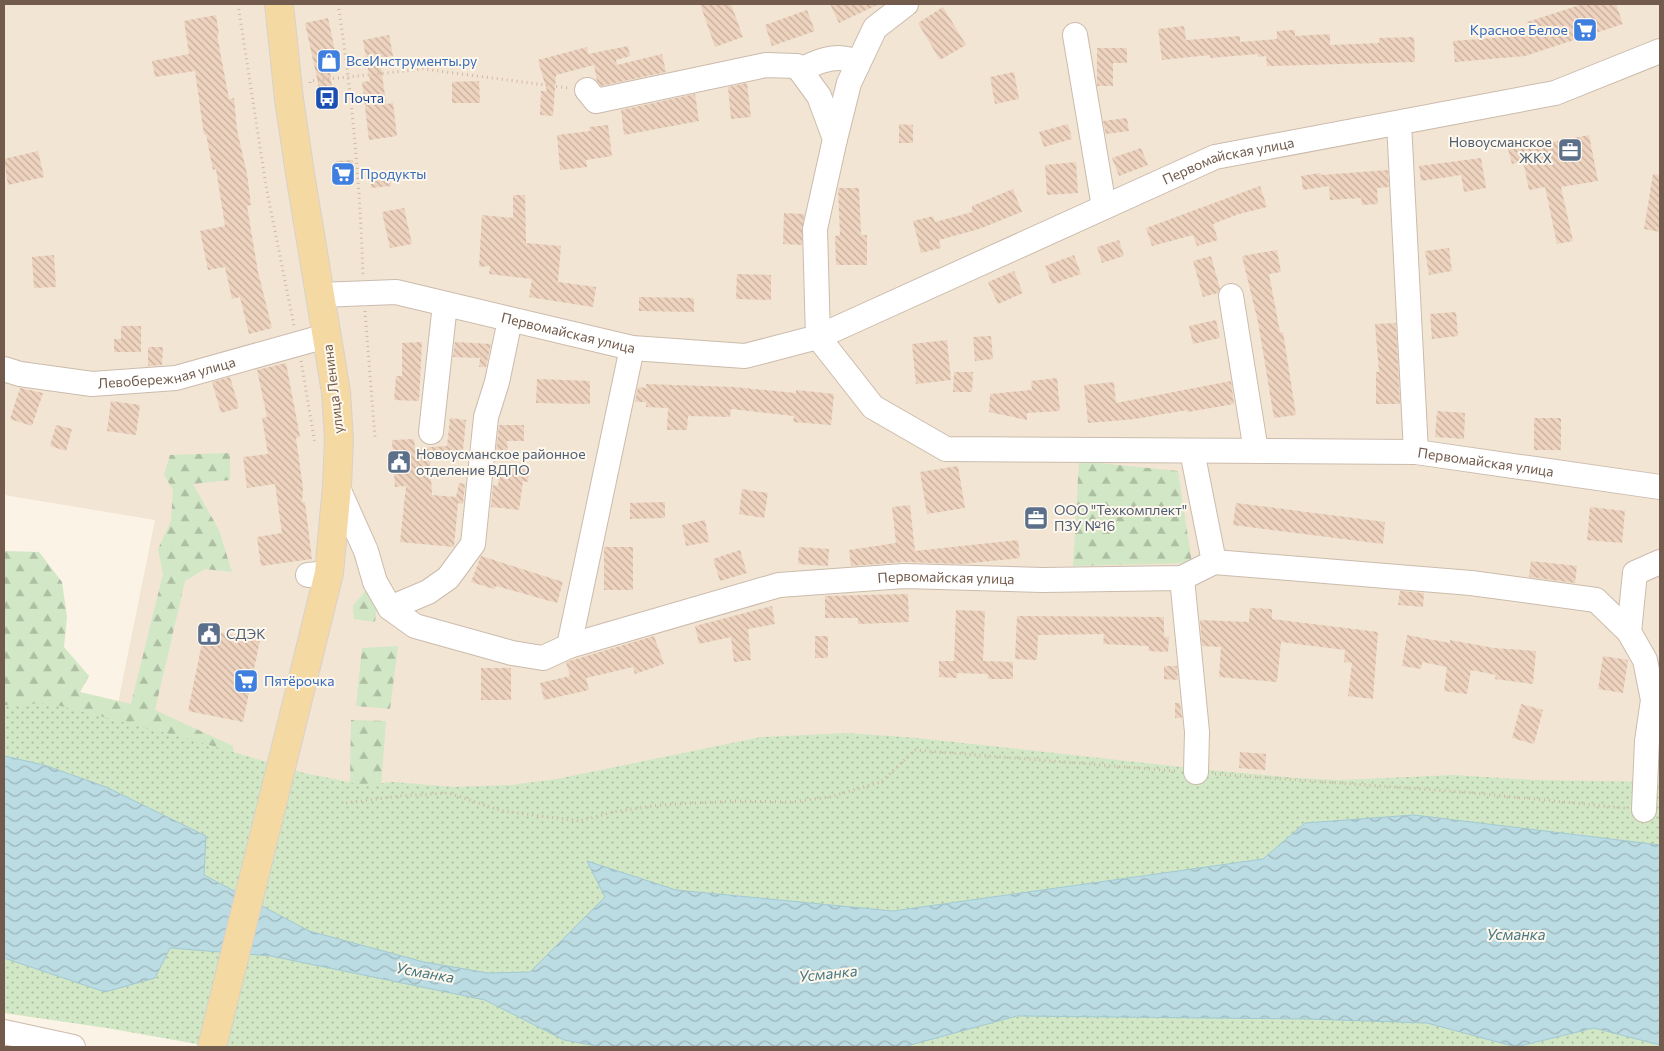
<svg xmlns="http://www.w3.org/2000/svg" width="1664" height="1051" font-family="Commissioner,sans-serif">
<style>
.residential{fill:#f2e5d4}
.forest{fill:url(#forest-firs)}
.park{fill:url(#park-dots)}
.water{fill:url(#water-waves);stroke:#a2cad4}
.building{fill:url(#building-back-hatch)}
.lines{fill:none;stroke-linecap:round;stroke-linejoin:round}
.minor-casing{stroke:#ccbbac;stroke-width:26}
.major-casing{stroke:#d8d1cd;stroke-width:30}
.path{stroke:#d3b7a2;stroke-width:3;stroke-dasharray:1 4;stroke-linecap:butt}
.minor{stroke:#fff;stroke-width:24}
.major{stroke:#f5d9a2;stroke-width:28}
.labels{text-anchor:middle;stroke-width:4;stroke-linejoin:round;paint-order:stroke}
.shop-label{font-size:14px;fill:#366cbe;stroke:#fef7eb;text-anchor:start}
.transit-label{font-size:14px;fill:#164399;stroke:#fef7eb;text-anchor:start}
.service-label{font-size:14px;fill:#4e5e75;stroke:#fef7eb;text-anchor:start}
.street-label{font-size:14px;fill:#725b4c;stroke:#fef7eb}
.water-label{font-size:15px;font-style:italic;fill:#477884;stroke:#fef7eb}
</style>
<defs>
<pattern id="forest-firs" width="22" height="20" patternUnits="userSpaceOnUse" patternTransform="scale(1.25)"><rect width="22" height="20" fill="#d1e7c5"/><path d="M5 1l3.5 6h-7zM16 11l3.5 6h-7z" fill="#aebea2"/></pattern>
<pattern id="park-dots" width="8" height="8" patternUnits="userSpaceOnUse" patternTransform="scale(1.25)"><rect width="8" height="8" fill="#d1e7c5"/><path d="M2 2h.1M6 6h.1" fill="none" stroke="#aebea2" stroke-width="1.8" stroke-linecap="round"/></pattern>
<pattern id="water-waves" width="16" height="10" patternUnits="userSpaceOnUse" patternTransform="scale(1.25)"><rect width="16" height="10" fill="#bbdce3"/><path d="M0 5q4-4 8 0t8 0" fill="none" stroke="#9cb5ba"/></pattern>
<pattern id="building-back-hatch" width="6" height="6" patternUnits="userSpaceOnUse" patternTransform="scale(1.25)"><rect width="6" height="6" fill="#eed3bf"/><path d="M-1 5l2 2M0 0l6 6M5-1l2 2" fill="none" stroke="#c5ae9d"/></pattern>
</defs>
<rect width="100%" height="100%" fill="#fbf3e5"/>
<path class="residential" d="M4,4H1660V836L383,811L116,713L155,520L4,495Z"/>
<g class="forest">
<path d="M230,453V480L193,484L219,530L232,572L205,569L185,581L155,710L233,746L237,791L4,735V551L39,552L62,582L67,617L64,647L89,676L80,692L131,704L163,574L158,549L171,521L173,490L164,475L170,455Z"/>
<path d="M1079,461L1178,471L1192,563L1073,566Z"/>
<path d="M368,588L377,605L375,622L354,619L353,606Z"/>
<path d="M398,646L390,709L356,706L362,648Z"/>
<path d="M351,720L386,721L381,787H350Z"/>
</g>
<path class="park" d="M49,703L186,738L304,773L363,785L393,782L454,787L512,785L557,779L761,737L848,733L917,738L1209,770L1296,778L1339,780L1454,775L1535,780L1660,782V1047H214L107,1028L4,1013V705Z"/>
<path class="water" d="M4,756L44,765L106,787L206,836L204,875L309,931L424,962L488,973L530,972L605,897L587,861L676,890L893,911L1263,859L1305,823L1414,815L1660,845V1045L1594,1028L1516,1047L1427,1023L1308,1019L1017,1016L903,1047H602L564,1040L485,1000L271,956L170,948L155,978L105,992L4,958Z"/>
<g class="building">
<path d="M700,4H731L743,37L715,47Z"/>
<path d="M830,4H879L839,23Z"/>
<path d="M1583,4H1616L1623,24L1525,56L1455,62L1453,41L1531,35L1527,22Z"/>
<path d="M943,7L966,45L940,60L918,23Z"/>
<path d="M807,10L815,31L772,46L765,25Z"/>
<path d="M216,15L219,35H217L229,99L234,98L237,130L247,174L251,205L247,206L258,272L272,328L249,334L240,297L232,299L225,267L208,270L200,231L225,226L216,169L213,170L206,134L204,135L195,71L155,77L152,61L189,54L184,21Z"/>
<path d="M328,18L339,70L330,72L334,103L320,105L318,83L305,23Z"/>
<path d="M1184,26L1186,40L1240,36V42L1277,39V31L1295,30V36L1330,34V45L1379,43V38L1414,37L1415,62L1267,66L1266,56L1258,57V54L1210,58V55L1162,60L1158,29Z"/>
<path d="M389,35L393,56L380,58L386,104L393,103L397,136L369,140L362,82L370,81L363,40Z"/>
<path d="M628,46L630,56L616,60L617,65L662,54L666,72L601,86L597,81L594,65L556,75L553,116L540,115L541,91H547L538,60L587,47L588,54Z"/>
<path d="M1097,48H1127V63H1113V86H1097Z"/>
<path d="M1014,72L1019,99L995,104L990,77Z"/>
<path d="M479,81L480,103H452V82Z"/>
<path d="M747,83L751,117L731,119L728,87Z"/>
<path d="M695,94L699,121L624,135L621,110Z"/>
<path d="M1127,118L1129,131L1106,134L1103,121Z"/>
<path d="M899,124L913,125V143H899Z"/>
<path d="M1068,124L1072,139L1044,147L1039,132Z"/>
<path d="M608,125L612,156L586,160L587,167L560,170L557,135L590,131L589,127Z"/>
<path d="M1589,135L1598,181L1561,187L1573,241L1557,244L1545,187L1529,190L1523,161L1512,164L1507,145L1536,139L1537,145Z"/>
<path d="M1141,148L1148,165L1119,176L1112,158Z"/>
<path d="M38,151L44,177L8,185L4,159Z"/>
<path d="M1481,158L1486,188L1464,192L1461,175L1421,181L1419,166Z"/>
<path d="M353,160L355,179L338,181L336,161Z"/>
<path d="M1076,162L1078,193L1047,195L1045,165Z"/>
<path d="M1388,170L1389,187L1377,188L1378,204L1362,205L1361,198L1330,200L1329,186L1303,190L1301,176L1320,173L1321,175Z"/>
<path d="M390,173L391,186L371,188L370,174Z"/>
<path d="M1653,174L1660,175V232L1644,229Z"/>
<path d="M1260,186L1267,207L1239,214L1213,224L1218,240L1197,246L1193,235L1152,246L1146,228Z"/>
<path d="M838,188H859L861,235H867V265H836L835,236L840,235Z"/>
<path d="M1013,189L1022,212L979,229L939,240L941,248L921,253L913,221L933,216L935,222L972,212V206Z"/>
<path d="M513,195H525L526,243L561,246L558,282L596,287L593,307L529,297L532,279L489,274L490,266L479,267L482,215L513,218Z"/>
<path d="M404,208L412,244L390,248L382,212Z"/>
<path d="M784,213L804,214L802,245L783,244Z"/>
<path d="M1119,240L1124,256L1102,263L1097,247Z"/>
<path d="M1449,248L1452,271L1429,275L1425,251Z"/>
<path d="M1277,250L1281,272L1269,274L1280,332H1283L1296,415L1274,418L1258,322L1242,256Z"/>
<path d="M54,255L56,287L34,288L32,257Z"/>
<path d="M1074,255L1081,274L1052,284L1045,266Z"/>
<path d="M1211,256L1220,289L1218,293L1203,297L1193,261Z"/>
<path d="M1014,271L1023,293L998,304L988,282Z"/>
<path d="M737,274L771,275V300L736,299Z"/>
<path d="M639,297L694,298V312L639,311Z"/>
<path d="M1456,312L1458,336L1432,339L1430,314Z"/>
<path d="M1216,320L1220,338L1193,344L1189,326Z"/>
<path d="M1396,323L1400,404H1376V372H1379L1375,324Z"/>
<path d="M121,326H141V352H114V339H121Z"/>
<path d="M991,336L993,359L975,361L973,337Z"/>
<path d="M947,340L951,380L916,384L912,344Z"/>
<path d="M422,342L419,401L394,400L396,376H402V343Z"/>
<path d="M455,342L491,344L486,367H479L480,358L453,357Z"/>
<path d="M148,347H163L162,365L148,366Z"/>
<path d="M286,363L300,437L296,438L303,488L302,502H305L312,559L261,566L257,537L282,533L275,484L247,488L243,457L268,454L262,418L267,417L257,370Z"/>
<path d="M954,372H973L972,392H953Z"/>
<path d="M230,377L239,408L221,413L212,382Z"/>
<path d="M1057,378L1060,411L1027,413V420L989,412L990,394L1032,390L1031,381Z"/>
<path d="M537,379L590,381V404L536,403Z"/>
<path d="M1231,381L1234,404L1188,412L1187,410L1135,419L1088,423L1084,385L1114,382L1116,403Z"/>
<path d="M646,384L734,387L796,393V390L834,394L831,425L793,422L794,416L731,409L730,417L688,416L687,430H667L668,408L646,407V402H635L638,387L646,388Z"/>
<path d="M20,388L43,393L32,426L10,419Z"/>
<path d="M111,401L140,405L136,435L107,431Z"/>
<path d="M1437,411L1465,413L1464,439L1435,437Z"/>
<path d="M450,418L466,420L462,460L430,457L432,495L456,497L459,483L465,484L463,504L458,503L454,547L400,542L406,486L395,487L392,440L414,439L415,448L447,446Z"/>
<rect x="1534" y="418" width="27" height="32"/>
<path d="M56,425L72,429L66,451L50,446Z"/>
<path d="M499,425H524V441H507L508,452L496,453Z"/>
<path d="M500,465L529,467L528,482L523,481L519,510L491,507L493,485L498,486Z"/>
<path d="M958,466L965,508L927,514L920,472Z"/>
<path d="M742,489L768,493L764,518L739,514Z"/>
<path d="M665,502V518L630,519V503Z"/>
<path d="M1236,503L1385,522L1383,544L1233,525Z"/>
<path d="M910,505L915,551L1018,540L1020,558L962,564L904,562L851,566L849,550L896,543L892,507Z"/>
<path d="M1590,507L1625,511L1622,543L1587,540Z"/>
<path d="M705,520L709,542L686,546L682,525Z"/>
<rect x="604" y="547" width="29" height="43"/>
<path d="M799,547L829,549L828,566L798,564Z"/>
<path d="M740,550L747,573L720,581L713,559Z"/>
<path d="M481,556L563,582L557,603L496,586L494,589L471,582Z"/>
<path d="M1531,561L1577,566L1575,583L1529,577Z"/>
<path d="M1400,591L1424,593L1423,607L1398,605Z"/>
<path d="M908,594L909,622L858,624V618H825V596Z"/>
<path d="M772,606L775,624L748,629L751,660L734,662L731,637L699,644L695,626Z"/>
<path d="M1250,608L1272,609V619L1378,632L1373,699L1348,696L1352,663L1344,662L1345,650L1281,642L1277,682L1219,677L1221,647L1202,646L1200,620L1249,622Z"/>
<path d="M956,610L985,611L983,661L1013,662V679H988V674L957,673V678L939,677V661H954Z"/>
<path d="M1017,616L1164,617V637H1169L1168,652L1148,651L1149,646L1103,644L1104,634L1038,635L1037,660L1015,659Z"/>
<path d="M205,629L260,640L243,722L188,711Z"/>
<path d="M1407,635L1450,643V640L1494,648L1536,651L1533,684L1495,679L1496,675L1471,670L1467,694L1444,691L1447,667L1422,662L1421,669L1402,666Z"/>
<path d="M654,636L664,664L635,674L633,667L586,678L589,690L544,700L540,683L570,676L566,662Z"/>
<rect x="815" y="636" width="13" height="22"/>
<path d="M1603,656L1628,660L1623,693L1598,689Z"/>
<path d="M1164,666H1177L1178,680L1164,679Z"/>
<rect x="481" y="668" width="30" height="32"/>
<path d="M1175,703H1180L1182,718H1175Z"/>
<path d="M1521,704L1543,710L1534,744L1512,738Z"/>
<path d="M1240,752L1266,754L1265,770L1239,768Z"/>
</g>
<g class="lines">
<defs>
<g id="minor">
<path d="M1075,35L1104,207"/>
<path d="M801,71C812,63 833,55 847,59C850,60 854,64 857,66"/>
<path id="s1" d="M587,90L596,101L766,65L797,66L819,96L835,139L815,229L818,337L873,407L946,449L1416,452L1660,487"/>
<path d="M1399,123L1416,452"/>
<path d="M835,139L849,83L875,28L906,4"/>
<path id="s2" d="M319,295L396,292L632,348L745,356L818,337L1215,157L1555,93L1660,51"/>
<path d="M1231,296L1256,451"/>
<path id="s3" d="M4,369L20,374L92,384L176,378L326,336"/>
<path d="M431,432L445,304"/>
<path d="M337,486L366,551L375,582L390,608L415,626L512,653L543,658L569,646L632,348"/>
<path d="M1214,562L1471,583L1596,600L1629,632L1645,660L1653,700L1647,741L1644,810"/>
<path d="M308,575L329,573"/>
<path d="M1182,578L1197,732L1196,772"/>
<path d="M390,608L428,592L448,578L473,544L486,417L497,382L510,320"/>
<path d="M1629,632L1635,573L1660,562"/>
<path id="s4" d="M569,646L779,585L904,576L1043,580L1182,578L1214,562L1192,451"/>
<path d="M4,1032L73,1047"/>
</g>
<path id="major" d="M212,1047L329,573L337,486L339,440L336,392L301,180L289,99L279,4"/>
</defs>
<use href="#minor" class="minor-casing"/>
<use href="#major" class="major-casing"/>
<g class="path">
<path d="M238,4L266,186L294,326"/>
<path d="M338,4C352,94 360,184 363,275"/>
<path d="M310,83V81L423,69L569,88"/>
<path d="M365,311L375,438"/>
<path d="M301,361L315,444"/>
<path d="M1215,774L1463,792L1625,808"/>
<path d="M346,803L399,796L449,793L502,811L580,821L613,812L659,805L733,801L791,802L830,797L881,782L915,750L1176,771"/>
</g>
<use href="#minor" class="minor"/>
<use href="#major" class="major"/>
</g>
<defs>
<symbol id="supermarket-square" viewBox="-11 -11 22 22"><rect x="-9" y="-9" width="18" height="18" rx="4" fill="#3f7fe0" stroke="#fef7eb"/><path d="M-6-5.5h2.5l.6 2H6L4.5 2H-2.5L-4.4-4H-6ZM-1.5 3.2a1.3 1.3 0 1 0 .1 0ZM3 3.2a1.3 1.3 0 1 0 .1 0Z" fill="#fff"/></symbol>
<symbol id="shop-square" viewBox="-11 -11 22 22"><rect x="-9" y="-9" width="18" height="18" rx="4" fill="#3f7fe0" stroke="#fef7eb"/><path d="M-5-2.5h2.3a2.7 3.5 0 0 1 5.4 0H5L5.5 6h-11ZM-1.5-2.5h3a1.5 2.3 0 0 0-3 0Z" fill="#fff"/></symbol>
<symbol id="bus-square" viewBox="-11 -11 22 22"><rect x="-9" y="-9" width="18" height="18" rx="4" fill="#1a4fb4" stroke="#fef7eb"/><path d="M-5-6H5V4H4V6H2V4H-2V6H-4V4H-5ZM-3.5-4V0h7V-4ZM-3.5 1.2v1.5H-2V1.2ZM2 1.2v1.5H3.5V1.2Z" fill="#fff"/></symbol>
<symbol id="office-square" viewBox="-11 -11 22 22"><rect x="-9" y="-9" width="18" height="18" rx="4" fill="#5c6f8a" stroke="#fef7eb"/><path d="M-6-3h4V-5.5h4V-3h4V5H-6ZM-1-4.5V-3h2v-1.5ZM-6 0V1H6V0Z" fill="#fff"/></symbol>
<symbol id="civic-square" viewBox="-11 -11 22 22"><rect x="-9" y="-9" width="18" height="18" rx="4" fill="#5c6f8a" stroke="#fef7eb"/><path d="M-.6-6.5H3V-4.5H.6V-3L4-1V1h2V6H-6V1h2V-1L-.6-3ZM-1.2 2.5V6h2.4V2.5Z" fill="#fff"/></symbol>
</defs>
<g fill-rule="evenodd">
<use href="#supermarket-square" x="1571" y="16" width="28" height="28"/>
<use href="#shop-square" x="315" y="47" width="28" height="28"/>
<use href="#bus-square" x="313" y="84" width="28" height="28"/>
<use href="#office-square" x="1556" y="136" width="28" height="28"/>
<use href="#supermarket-square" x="329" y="160" width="28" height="28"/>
<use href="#civic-square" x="385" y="448" width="28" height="28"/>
<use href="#office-square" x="1022" y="504" width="28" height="28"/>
<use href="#civic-square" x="195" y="620" width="28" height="28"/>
<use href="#supermarket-square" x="232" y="667" width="28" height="28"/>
</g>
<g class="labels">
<g class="shop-label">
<text x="1568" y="35" text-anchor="end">Красное Белое</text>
<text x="346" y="66">ВсеИнструменты.ру</text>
<text x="360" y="179">Продукты</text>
<text x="264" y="686">Пятёрочка</text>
</g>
<g class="transit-label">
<text x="344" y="103">Почта</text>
</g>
<g class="service-label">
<text x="1552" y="147" text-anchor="end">Новоусманское<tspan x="1552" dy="16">ЖКХ</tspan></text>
<text x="416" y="459">Новоусманское районное<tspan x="416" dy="16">отделение ВДПО</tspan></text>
<text x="1054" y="515">ООО "Техкомплект"<tspan x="1054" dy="16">ПЗУ №16</tspan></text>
<text x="226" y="639">СДЭК</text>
</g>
<g class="street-label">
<text dy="5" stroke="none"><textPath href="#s2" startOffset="956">Первомайская улица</textPath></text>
<text dy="5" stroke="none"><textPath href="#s2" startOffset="254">Первомайская улица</textPath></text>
<text dy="5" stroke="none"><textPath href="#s3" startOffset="165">Левобережная улица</textPath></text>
<text transform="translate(333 389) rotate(-97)" y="5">улица Ленина</text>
<text dy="5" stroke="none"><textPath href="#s1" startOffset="1216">Первомайская улица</textPath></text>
<text dy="5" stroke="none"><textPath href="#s4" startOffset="386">Первомайская улица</textPath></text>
</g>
<g class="water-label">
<text x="1516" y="940">Усманка</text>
<text transform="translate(425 973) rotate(10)" y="5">Усманка</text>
<text transform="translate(828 974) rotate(-6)" y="5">Усманка</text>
</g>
</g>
<rect width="1664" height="1051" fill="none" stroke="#725b4c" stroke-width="10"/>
</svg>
